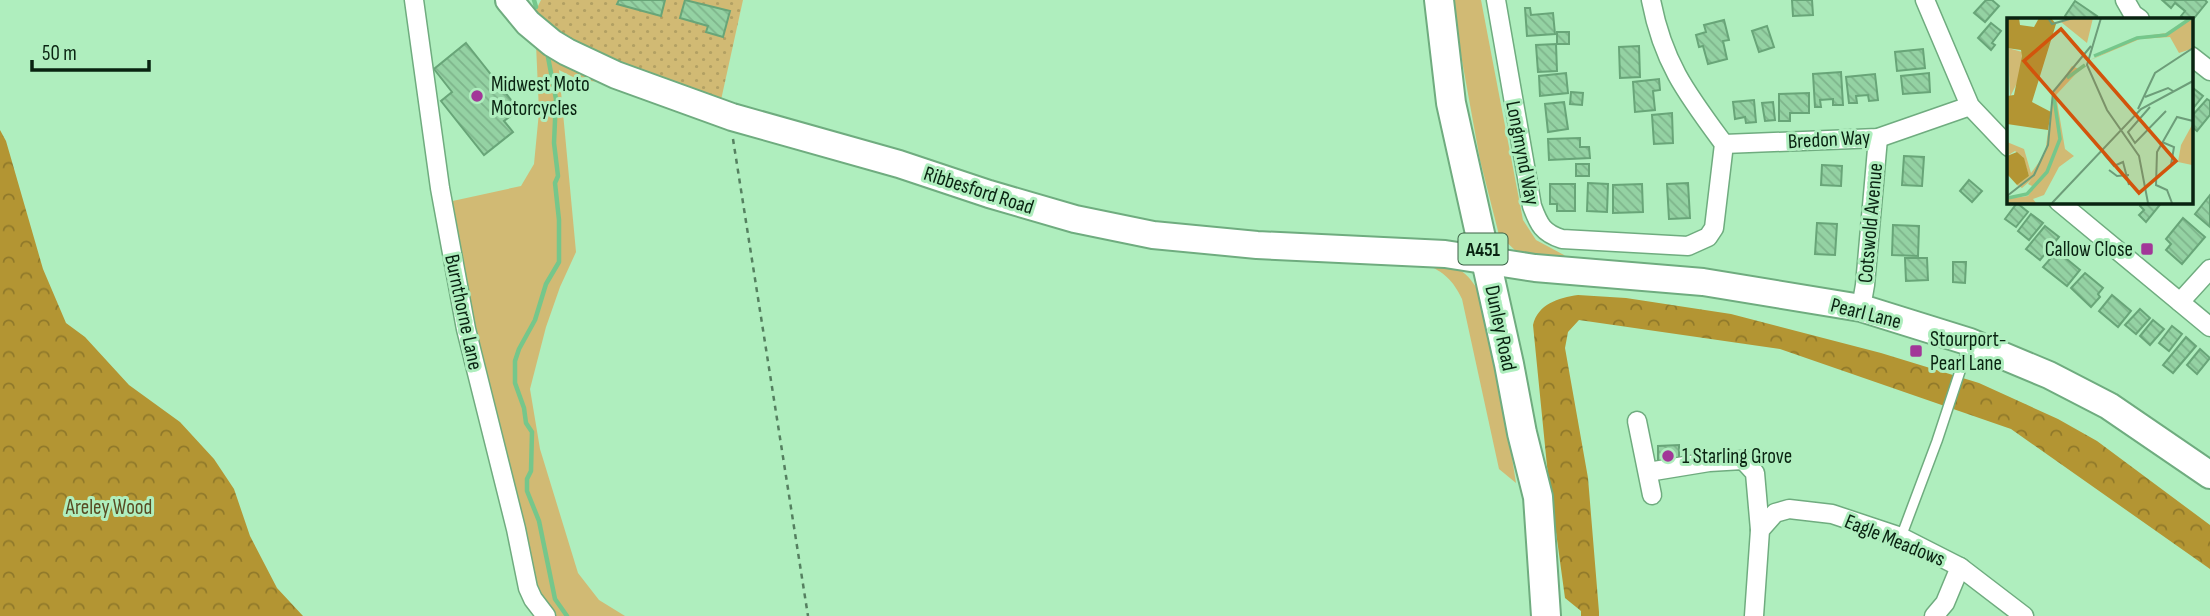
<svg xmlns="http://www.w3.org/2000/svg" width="2210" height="616" font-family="'Sofia Sans Condensed',sans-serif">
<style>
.grass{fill:#d1ba74}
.forest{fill:url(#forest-crowns)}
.park{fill:url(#park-dots)}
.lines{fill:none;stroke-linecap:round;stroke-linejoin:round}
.stream{stroke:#75c78b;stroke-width:4.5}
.building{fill:url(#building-back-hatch);stroke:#68a578;stroke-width:2}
.lane-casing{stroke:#6fac7f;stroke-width:12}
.street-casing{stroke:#6fac7f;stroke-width:21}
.secondary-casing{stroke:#6fac7f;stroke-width:30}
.primary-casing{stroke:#6fac7f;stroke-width:32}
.path{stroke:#558060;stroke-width:2.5;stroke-dasharray:5 5;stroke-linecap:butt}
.lane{stroke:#fff;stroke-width:9}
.street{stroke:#fff;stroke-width:18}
.secondary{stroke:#fff;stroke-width:26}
.primary{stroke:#fff;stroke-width:28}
.poi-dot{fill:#a23798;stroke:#afeebe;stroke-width:2.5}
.labels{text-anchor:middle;stroke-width:6;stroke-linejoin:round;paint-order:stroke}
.shield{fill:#afeebe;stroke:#3b6045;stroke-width:2}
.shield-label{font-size:19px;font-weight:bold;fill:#092311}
.poi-label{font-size:21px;fill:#092311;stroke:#afeebe;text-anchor:start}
.street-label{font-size:21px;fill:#092311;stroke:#afeebe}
.park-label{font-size:21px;fill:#584b23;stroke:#afeebe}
.inset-river{fill:none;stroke:#75c78b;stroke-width:3.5}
.inset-road{fill:none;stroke:#6d9d79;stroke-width:2}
.view{fill:#d2540c;fill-opacity:0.15;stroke:#d2540c;stroke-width:3.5}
.inset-edge{fill:none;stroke:#092311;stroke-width:3.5}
</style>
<defs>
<pattern id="forest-crowns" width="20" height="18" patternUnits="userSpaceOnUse" patternTransform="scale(1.75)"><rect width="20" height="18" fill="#b39533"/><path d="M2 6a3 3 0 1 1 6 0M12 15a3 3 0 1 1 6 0" fill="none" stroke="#90792a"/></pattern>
<pattern id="park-dots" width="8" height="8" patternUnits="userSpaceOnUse" patternTransform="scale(1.75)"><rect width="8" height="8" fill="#d1ba74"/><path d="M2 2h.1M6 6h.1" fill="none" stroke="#b2a063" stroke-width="1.8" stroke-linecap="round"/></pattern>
<pattern id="building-back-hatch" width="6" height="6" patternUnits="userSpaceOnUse" patternTransform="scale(1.75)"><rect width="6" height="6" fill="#94d2a3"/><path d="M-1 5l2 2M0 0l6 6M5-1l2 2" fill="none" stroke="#7eb48b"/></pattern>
</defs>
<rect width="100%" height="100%" fill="#afeebe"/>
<g class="grass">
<path d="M1451,0H1481L1523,220L1536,240L1564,255L1568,260L1519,254L1499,235L1480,160Z"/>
<path d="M536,44L570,67L601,82L579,80L559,70L576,252L560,287L546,327L530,389L540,449L578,573L599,600L625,616H555L534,586L521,512L470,318L448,202L521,186L534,164L539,112Z"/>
<path d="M1425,264C1449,265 1462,265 1476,287L1500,382L1516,483L1499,469L1462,299C1453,280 1444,272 1425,264Z"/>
</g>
<g class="forest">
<path d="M0,130L6,141L43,269L66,323L85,337L129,385L180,422L214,459L234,489L250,536L277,588L303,616H0Z"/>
<path d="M1578,295L1626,298L1731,314L1881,353L1979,383L2058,419L2097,441L2210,525V569L2011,429L1780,349L1579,320L1568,332L1565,348L1588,478L1599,612V616H1581V611L1565,598L1547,466L1533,325C1538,304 1558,298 1578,295Z"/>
</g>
<path class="park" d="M541,0H743L721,100L626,67L573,43L534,14Z"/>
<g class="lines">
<g class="stream">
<path d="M534,0L536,7"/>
<path d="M548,57L556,99L554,143L558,176L555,183L559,220V262L546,284L535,320L519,349L515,361V383L524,408L526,423L532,432L531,471L527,479V491L539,521L555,599L567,616"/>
</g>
</g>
<g class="building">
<path d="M619,0H665L661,16L617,4Z"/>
<path d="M685,0L730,11L723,37L706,32L708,26L680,18Z"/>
<path d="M1792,0H1812L1813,15L1793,16Z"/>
<path d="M1986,0H1992L1999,6L1985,22L1974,13Z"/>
<path d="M2162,0H2205L2207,2L2191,22V19H2185L2181,16L2185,11L2175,3L2171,8Z"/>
<path d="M2075,1L2097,16L2095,19H2069L2065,16Z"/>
<path d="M1525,8H1530L1531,15L1553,13L1555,34L1527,36Z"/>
<path d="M1724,20L1729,40L1723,41L1727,59L1708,64L1703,46L1699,47L1696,35L1706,32L1704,25Z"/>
<path d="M1991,23L2001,31L1992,43L1995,45L1991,50L1978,38Z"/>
<path d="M1767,26L1774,47L1759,52L1752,31Z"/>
<rect x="1557" y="32" width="12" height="12"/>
<path d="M466,43L519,110L504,121L513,132L484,155L441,101L452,92L434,69Z"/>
<path d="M1556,44L1557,71L1538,72L1536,45Z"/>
<path d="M1639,46L1640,77L1620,78L1619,47Z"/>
<path d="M1923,49L1925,68L1897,71L1895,52Z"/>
<path d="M1841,72L1843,105H1833V99L1820,100L1821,107H1815L1813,74Z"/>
<path d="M1566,73L1568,93L1540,96L1539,76Z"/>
<path d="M1929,73L1930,92L1903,94L1901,76Z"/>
<path d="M1875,74L1878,100L1869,101L1868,95L1856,96L1857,103H1849L1846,77Z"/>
<path d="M1659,79L1660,90L1653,91L1655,110L1635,112L1633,82Z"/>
<path d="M2193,88L2203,96L2191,111V91Z"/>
<path d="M1571,92L1583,93L1582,105L1570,104Z"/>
<path d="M1809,93V113H1790V121H1779V94Z"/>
<path d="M2207,99L2210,101V115L2197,131L2191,126V117Z"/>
<path d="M1754,100L1756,122L1746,123L1745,117L1735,119L1733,102Z"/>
<path d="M1564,102L1568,129L1548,132L1545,104Z"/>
<path d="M1773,102L1775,120L1765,121L1762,103Z"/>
<path d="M1672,113L1673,143L1654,144L1652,115Z"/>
<path d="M1580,138V147H1589L1590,158L1549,160L1548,139Z"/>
<path d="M1904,156L1924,157L1922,186L1902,185Z"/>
<rect x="1576" y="164" width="13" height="12"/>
<path d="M1822,165L1842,166L1841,186L1821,185Z"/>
<path d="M1969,180L1982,191L1972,202L1960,191Z"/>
<path d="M1588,183L1608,184L1607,212L1587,211Z"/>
<path d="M1688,183L1690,218L1669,219L1667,184Z"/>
<path d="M1550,184H1575V211H1557V204H1550Z"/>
<path d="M1642,184L1643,212L1613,213V185Z"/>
<path d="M2210,195V227L2195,214Z"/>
<path d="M2144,201H2163L2146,222L2139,215L2144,210L2140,206Z"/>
<path d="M2017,203L2028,212L2016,227L2005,219Z"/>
<path d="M2031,214L2043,223L2029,240L2018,231Z"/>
<path d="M2183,218L2205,237L2182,264L2166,250L2171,244L2166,239Z"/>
<path d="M1817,223L1837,224L1835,255L1815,254Z"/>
<path d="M1893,225L1919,226L1918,256L1892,255Z"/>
<path d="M2045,226L2059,237L2040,260L2026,249Z"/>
<path d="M2057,251L2080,270L2067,286L2043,267Z"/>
<path d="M1905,258H1927L1928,280L1906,281Z"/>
<path d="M1953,262H1966L1965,283L1953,282Z"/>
<path d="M2085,273L2103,288L2098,294L2100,297L2091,307L2071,288Z"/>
<path d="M2112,295L2131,311L2118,327L2099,311Z"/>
<path d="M2140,309L2150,318L2136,334L2125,325Z"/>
<path d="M2153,320L2164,329L2150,345L2140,336Z"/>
<path d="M2172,326L2182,334L2169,351L2159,343Z"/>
<path d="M2186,337L2196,346L2173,373L2163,365Z"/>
<path d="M2200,349L2210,358L2197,374L2187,365Z"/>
<path d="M1679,445V460L1658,461V446Z"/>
</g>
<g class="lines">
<defs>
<path id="lane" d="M1901,537L1937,441L1969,344"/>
<g id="street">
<path d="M414,0L440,188L466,329L516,529L528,588L533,599L546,616"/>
<path d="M1496,0L1532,206C1539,225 1543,233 1562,239L1688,246L1708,237L1714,228L1724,144C1687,94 1663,63 1651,0"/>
<path d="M1925,0L1970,106L2009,147"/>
<path d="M2125,0L2133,14L2140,19"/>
<path d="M2191,56L2210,71"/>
<path d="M1724,144L1878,138L1970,106"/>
<path d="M2058,201L2210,327"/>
<path d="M2180,302L2210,269"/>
<path d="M1861,308L1865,285L1878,138"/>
<path d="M1637,421L1652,495"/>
<path d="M1648,472L1709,462L1743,460L1755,473L1760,530"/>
<path d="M1754,616L1760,530L1775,513L1789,509L1832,514L1901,537L1960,567L2024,616"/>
<path d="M1934,616L1945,603L1960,567"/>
</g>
<path id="secondary" d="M509,0L528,23L552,43L567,52L616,75L732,117L899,164L989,194L1075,219L1153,235L1257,245L1445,254L1535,268L1703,282L1861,308L1970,342L2049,375L2109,406L2210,475"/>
<path id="primary" d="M1439,0L1451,103L1509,364L1522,433L1538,497L1546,616"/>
</defs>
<use href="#lane" class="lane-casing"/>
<use href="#street" class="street-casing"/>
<use href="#secondary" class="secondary-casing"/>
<use href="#primary" class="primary-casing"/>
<path class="path" d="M733,139L808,616"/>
<use href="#lane" class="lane"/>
<use href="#street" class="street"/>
<use href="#secondary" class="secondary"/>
<use href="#primary" class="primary"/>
</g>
<g class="poi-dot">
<circle cx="477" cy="96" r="7"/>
<rect x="2140" y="242" width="14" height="14" rx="3.5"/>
<rect x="1909" y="344" width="14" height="14" rx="3.5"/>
<circle cx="1668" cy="456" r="7"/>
</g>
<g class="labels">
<rect class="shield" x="1458.5" y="233.5" width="49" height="31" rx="5"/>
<g class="shield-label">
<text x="1483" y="256">A451</text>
</g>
<g class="poi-label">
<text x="491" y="91">Midwest Moto<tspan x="491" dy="24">Motorcycles</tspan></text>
<text x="2133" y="256" text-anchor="end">Callow Close</text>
<text x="1930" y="346">Stourport-<tspan x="1930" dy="24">Pearl Lane</tspan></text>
<text x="1682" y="463">1 Starling Grove</text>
</g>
<g class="street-label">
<text transform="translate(1829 139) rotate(-3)" y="7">Bredon Way</text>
<text transform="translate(1523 153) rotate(79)" y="7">Longmynd Way</text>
<text transform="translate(979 190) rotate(18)" y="7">Ribbesford Road</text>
<text transform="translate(1870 223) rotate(-85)" y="7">Cotswold Avenue</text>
<text transform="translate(464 312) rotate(78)" y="7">Burnthorne Lane</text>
<text transform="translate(1866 313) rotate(14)" y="7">Pearl Lane</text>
<text transform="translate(1501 328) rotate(78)" y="7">Dunley Road</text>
<text transform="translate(1895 540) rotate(22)" y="7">Eagle Meadows</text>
</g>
<g class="park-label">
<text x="109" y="514">Areley Wood</text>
</g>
</g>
<g transform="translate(2007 18)">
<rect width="186" height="186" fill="#afeebe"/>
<path d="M68,0H86L80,25L54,4ZM185,0L184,31L172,35L163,19L133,21L81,43L130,19L160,15ZM1,30L15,34L14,57L3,79ZM79,45L49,77L58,131L67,138L52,149L37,177L26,181L29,185H0V181L21,178L27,169L21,166L24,162L15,170L10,167L22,158L16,139L8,133L0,138V124L17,131L24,155L38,136L46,76L65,48L72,51Z" fill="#d1ba74"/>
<path d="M0,0H12L13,7L27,9L32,0H44L49,6L25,84L44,94L41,112L0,106V78L7,77L15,38L14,32L0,30ZM10,134L17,140L22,158L10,167L0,156V138Z" fill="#b39533"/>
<path d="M185,107V147L171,144L174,127Z" fill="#d1ba74"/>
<path class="inset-river" d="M87,38L130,20L159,17L184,0M60,60L78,47M1,180L20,176L40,154L53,121L47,80"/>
<path class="inset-road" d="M41,0L45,6L66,0M94,0L80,47L100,92L132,138L141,185M138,79L161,70L166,73M143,89L121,114L128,125L159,93M131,91L148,55L186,30M155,124L167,129L164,147M97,136L107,148L116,144L122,167M102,152L110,158L122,157M0,178L27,157L41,127L46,74L84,28M45,185L134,91L186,63M165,185L160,172L149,167L150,134L170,99L186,103"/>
<path class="view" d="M54,11L169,143L132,175L17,43Z"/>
<rect width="186" height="186" class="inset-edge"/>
</g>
<path d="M32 60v10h117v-10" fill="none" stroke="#092311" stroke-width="3.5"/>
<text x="42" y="60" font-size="21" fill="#092311" stroke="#afeebe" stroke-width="5" paint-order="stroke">50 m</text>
</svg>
